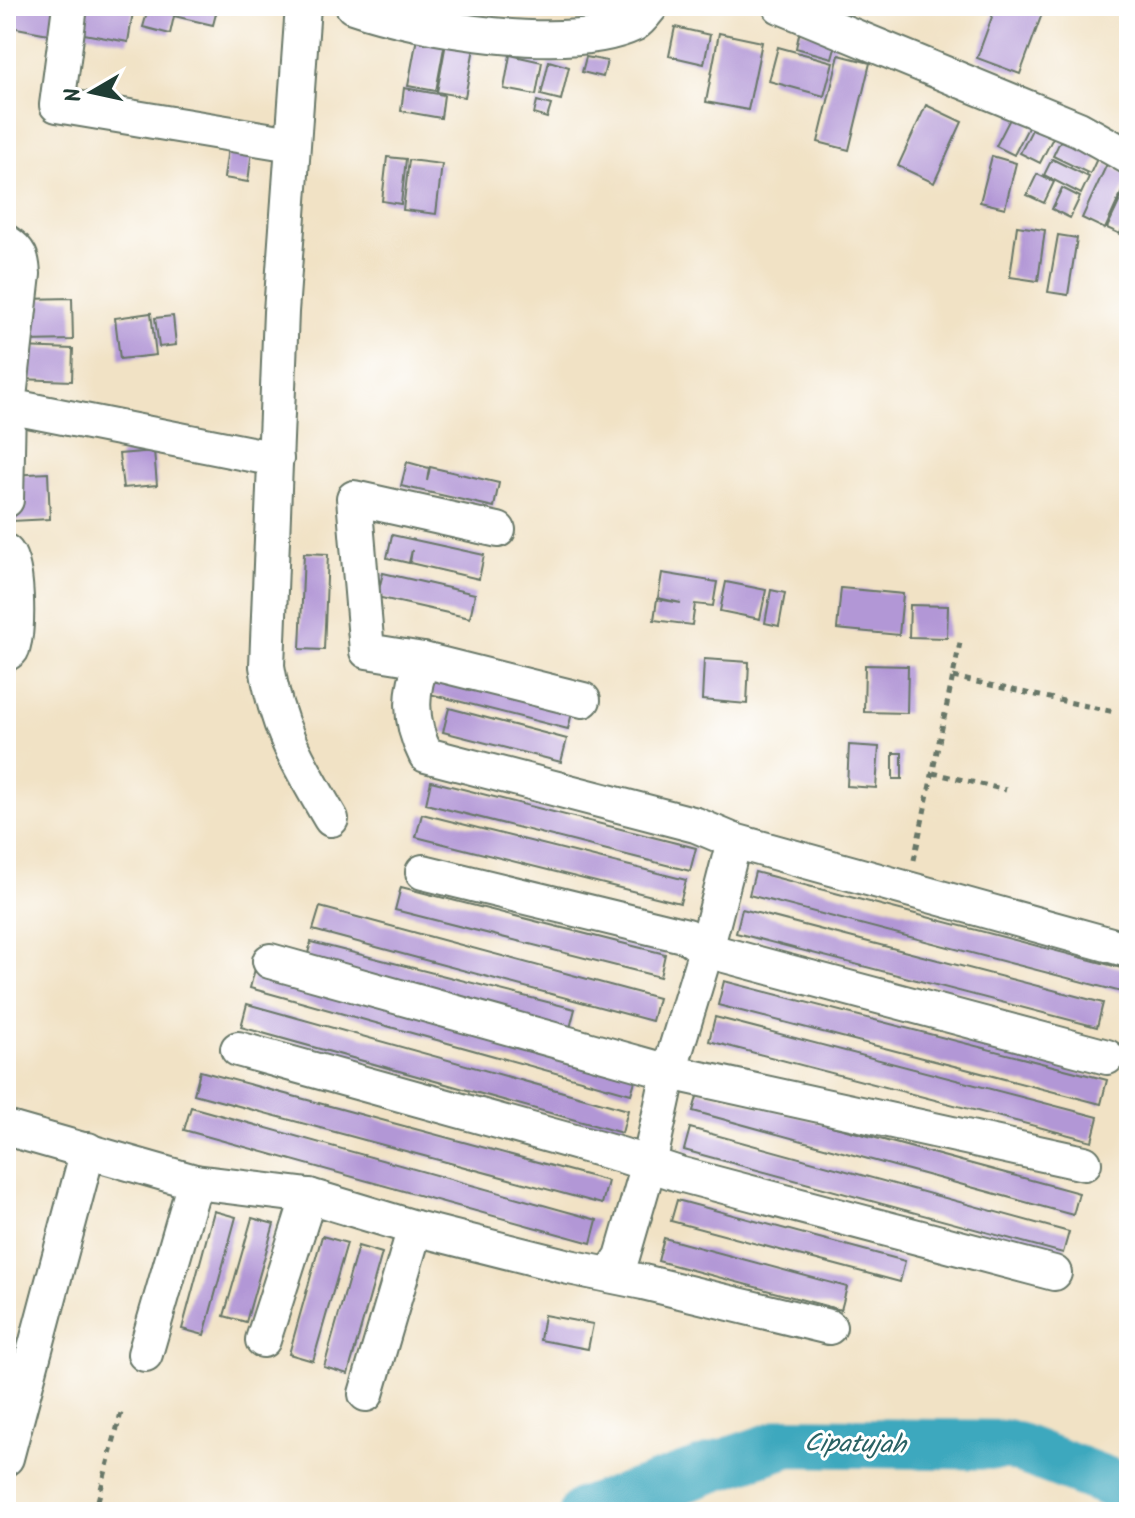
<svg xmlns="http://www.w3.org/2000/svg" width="1135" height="1518" font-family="Kalam,sans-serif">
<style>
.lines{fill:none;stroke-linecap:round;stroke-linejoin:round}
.river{stroke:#3ea8be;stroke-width:50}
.building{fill:#b297d6}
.minor-casing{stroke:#687767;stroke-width:38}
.path{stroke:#687767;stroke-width:5;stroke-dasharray:6 6;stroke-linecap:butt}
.minor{stroke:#fff;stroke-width:34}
.labels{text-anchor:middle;stroke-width:6;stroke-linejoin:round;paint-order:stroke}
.water-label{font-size:26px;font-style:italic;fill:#2a6264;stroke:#fff}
</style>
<rect width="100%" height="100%" fill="#fff"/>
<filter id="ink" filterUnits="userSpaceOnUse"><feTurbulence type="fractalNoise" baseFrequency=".0125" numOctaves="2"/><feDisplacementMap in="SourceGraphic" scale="16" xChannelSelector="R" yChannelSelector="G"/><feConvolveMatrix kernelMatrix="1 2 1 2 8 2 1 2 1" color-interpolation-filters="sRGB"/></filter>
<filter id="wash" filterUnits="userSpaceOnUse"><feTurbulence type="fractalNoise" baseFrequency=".006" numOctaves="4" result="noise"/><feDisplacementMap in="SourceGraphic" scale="32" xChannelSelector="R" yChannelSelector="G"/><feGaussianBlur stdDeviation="1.8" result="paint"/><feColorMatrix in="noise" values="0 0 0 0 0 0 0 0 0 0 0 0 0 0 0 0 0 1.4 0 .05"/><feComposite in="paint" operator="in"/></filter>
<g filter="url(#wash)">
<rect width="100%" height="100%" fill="#f1e2c5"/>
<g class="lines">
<path class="river" d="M584,1512L788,1442L1011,1445L1129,1490"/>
</g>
<g id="blocks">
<g class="building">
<path d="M8,6H65L59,36L6,26Z"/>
<path d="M78,6H134L128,42L73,32Z"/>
<path d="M149,6H218L213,25L174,16L170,34L143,27Z"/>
<path d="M996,6H1030L1043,11L1020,74L977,58Z"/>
<path d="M419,27L447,31L436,91L408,86Z"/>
<path d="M675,27L710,35L704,64L669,56Z"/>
<path d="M800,30L837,40L832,58L796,48Z"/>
<path d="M448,32L476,37L465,97L437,92Z"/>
<path d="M719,33L762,42L748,110L706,102Z"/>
<path d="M778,47L833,62L824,96L769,81Z"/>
<path d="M510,55L542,62L536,95L504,89Z"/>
<path d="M839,55L870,63L849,150L818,142Z"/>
<path d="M586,57L607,61L603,77L582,72Z"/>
<path d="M549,61L569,67L561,100L541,95Z"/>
<path d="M404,88L444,95L441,118L401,111Z"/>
<path d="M537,101L551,105L547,118L534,114Z"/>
<path d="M926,105L962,122L934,183L898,166Z"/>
<path d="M1016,107L1034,116L1014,155L996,146Z"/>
<path d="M1038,118L1058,128L1040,163L1020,153Z"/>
<path d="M1064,133L1101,150L1090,174L1053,156Z"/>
<path d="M228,148L252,151L248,182L224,178Z"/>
<path d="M992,156L1016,163L1005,208L980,202Z"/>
<path d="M387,157L406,159L401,204L382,201Z"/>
<path d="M1052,159L1089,177L1081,194L1044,175Z"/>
<path d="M409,160L442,164L436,214L403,210Z"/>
<path d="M1107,164L1129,176L1105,229L1082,218Z"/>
<path d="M1037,174L1054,182L1044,203L1027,195Z"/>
<path d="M1062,188L1080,197L1070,218L1052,209Z"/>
<path d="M1121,198L1129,201V213L1120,234L1107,228Z"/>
<path d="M1017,226L1045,230L1038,281L1010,277Z"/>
<path d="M1058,235L1077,238L1068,295L1048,292Z"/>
<path d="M72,298L73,340L27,341L26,299Z"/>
<path d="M151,313L156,355L120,359L115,318Z"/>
<path d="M173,316L176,345L159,347L155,318Z"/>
<path d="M21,347L73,349L72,381L20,379Z"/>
<path d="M154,451L157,485L123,488L119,454Z"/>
<path d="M407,462L429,468L427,481L430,467L499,483L494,507L401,486Z"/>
<path d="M48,473L50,519L12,521L10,475Z"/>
<path d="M392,535L484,555L479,579L410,563L412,550L409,563L387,558Z"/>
<path d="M304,553L328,554L324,650L300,649Z"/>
<path d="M383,573L475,594L470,618L377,597Z"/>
<path d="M662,573L717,582L713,606L695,604L692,625L654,620L657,599L681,603L658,598Z"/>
<path d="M726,582L766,590L760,619L720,611Z"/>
<path d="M841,588L903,594L899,635L837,629Z"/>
<path d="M771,590L785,593L779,626L765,623Z"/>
<path d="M910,605L948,606L947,638L909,637Z"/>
<path d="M704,659L749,662L747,704L702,700Z"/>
<path d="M865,665L908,666L907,713L864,712Z"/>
<path d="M428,668L574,705L568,729L422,692Z"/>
<path d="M449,708L567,739L561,762L443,732Z"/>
<path d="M849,745L879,747L876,788L847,786Z"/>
<rect x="893" y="753" width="9" height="26"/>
<path d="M431,781L696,848L690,871L426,804Z"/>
<path d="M422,814L686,880L680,903L416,837Z"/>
<path d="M755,872L1129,970V994L749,895Z"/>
<path d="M401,887L665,954L660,977L395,910Z"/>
<path d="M320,907L658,998L652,1021L313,930Z"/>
<path d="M742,909L1103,1003L1097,1027L736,933Z"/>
<path d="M311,942L575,1009L569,1032L305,965Z"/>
<path d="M256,965L638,1071L631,1094L250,988Z"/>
<path d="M724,981L1107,1080L1101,1104L718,1005Z"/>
<path d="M247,1004L628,1110L622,1133L241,1027Z"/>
<path d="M715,1017L1098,1117L1092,1141L709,1041Z"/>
<path d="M200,1071L608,1181L602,1204L194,1094Z"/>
<path d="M699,1090L1079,1193L1073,1215L693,1111Z"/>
<path d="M191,1107L597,1220L591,1243L184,1130Z"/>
<path d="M690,1128L1069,1232L1063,1253L684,1150Z"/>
<path d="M677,1200L905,1261L900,1282L671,1221Z"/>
<path d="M214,1211L236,1217L204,1335L182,1329Z"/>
<path d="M252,1218L274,1224L246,1322L224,1316Z"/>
<path d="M322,1236L347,1243L313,1361L289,1354Z"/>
<path d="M664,1238L847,1287L841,1310L658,1261Z"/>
<path d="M358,1246L382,1253L348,1374L324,1367Z"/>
<path d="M544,1315L593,1324L588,1349L540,1340Z"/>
</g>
</g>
</g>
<g filter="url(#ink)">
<use href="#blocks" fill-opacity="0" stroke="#687767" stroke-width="2"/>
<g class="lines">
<defs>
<g id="minor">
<path d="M70,6L57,105L292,144"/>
<path d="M303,6L281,312L267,666C276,728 300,766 331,819"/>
<path d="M353,6C419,29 570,55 634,24C641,20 646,12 651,6"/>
<path d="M780,6L1079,129L1129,157"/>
<path d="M6,242C20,251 22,258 23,274L8,406L276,459"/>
<path d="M6,500L8,406"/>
<path d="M498,530L354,498L367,651L423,660C409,692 410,724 426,755L696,825L734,841L1129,950"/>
<path d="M6,552C18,562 18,628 13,645C12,652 11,650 6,654"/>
<path d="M423,660L583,700"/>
<path d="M423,872L687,936L706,950L1107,1057"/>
<path d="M270,961L669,1072L1084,1163"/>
<path d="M238,1049L621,1155L679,1174L1054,1273"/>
<path d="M6,1128L195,1182L309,1196L415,1228L569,1267L643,1282L829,1327"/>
<path d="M610,1275L622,1257L649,1164L669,1072L706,950L734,841"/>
<path d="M263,1340L309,1196"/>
<path d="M145,1354L195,1182"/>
<path d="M366,1394L415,1228"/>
<path d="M6,1458L88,1150"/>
</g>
</defs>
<use href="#minor" class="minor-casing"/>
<g class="path">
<path d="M953,677L1114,712"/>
<path d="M933,773L1006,790"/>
<path d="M914,860L961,638"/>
<path d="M95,1512L122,1409"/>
</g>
<use href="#minor" class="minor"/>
</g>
</g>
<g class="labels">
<g class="water-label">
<text transform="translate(855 1443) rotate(1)" y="9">Cipatujah</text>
</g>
</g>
<rect width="1135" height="1518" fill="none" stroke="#fff" stroke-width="32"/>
<g transform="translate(92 92) rotate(261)" stroke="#ffffff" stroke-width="6" paint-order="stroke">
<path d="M0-6L14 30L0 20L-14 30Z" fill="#1f3d34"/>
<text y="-12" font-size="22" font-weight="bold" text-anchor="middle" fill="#1f3d34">N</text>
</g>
</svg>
